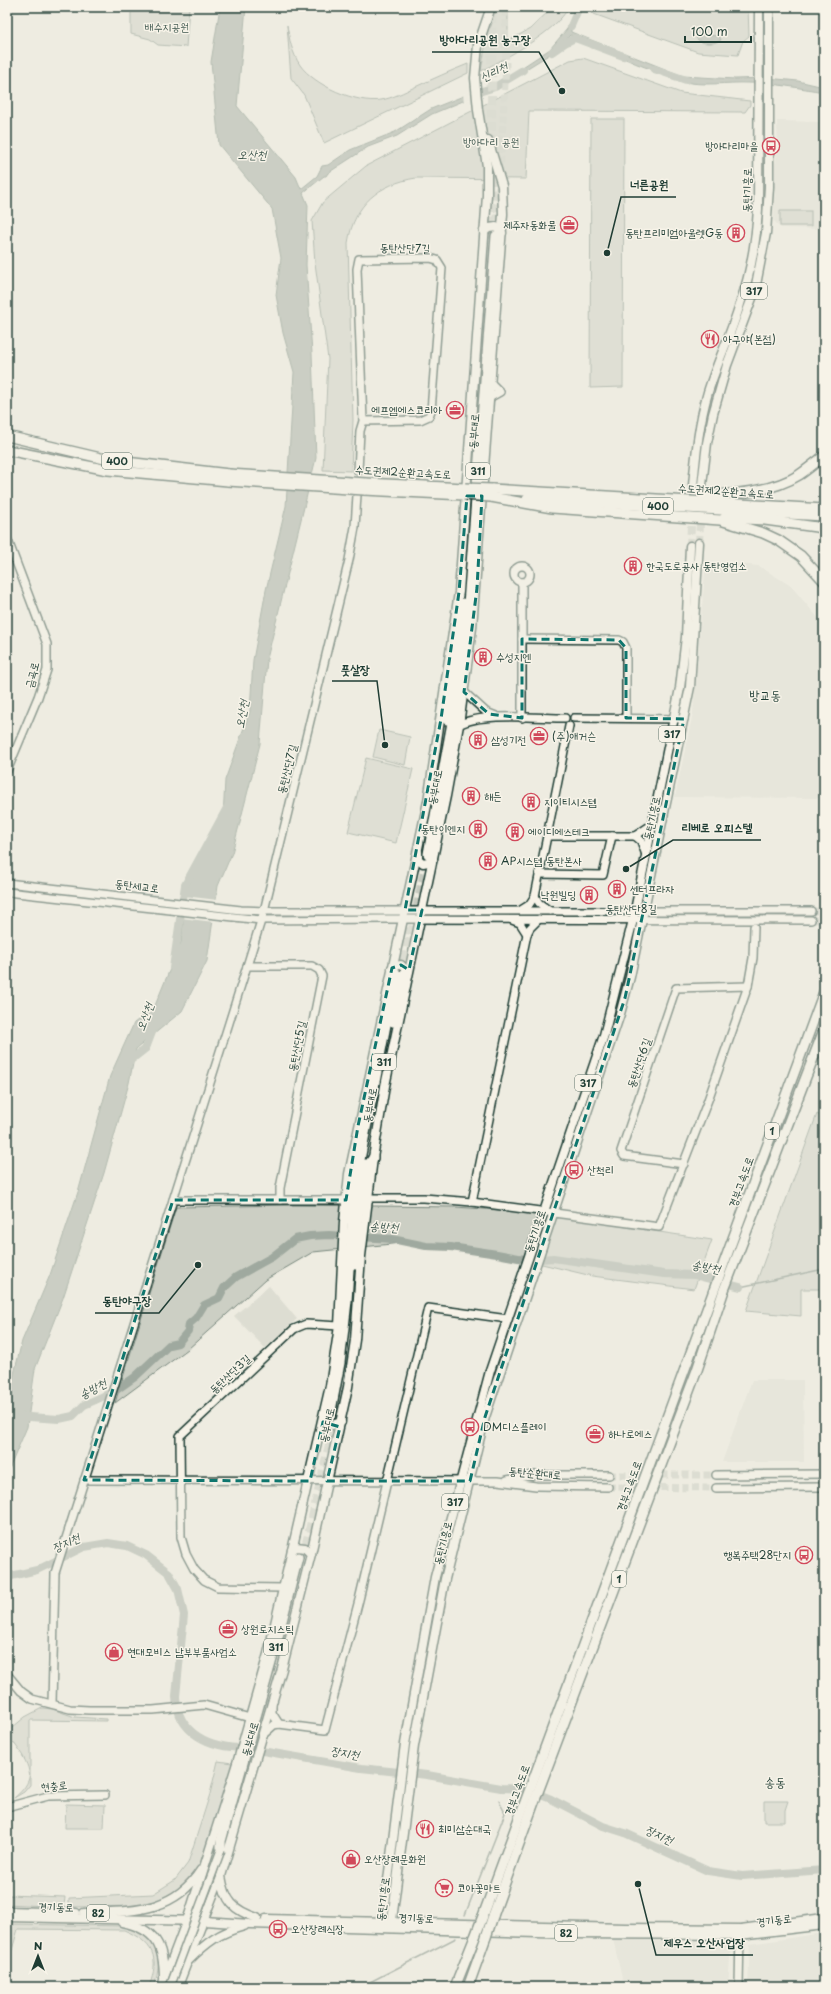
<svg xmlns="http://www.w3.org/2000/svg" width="831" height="1994" font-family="'Playpen Sans','Poor Story',sans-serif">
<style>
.built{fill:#ddddd2}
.green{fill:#cccfc4;stroke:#76867c}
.water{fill:#9fa99f;stroke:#6c7e74}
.pier{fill:#eeece1}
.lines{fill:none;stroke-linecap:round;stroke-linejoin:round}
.stream{stroke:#6c7e74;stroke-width:1.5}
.river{stroke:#9fa99f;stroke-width:8}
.secondary-tunnel{stroke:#c5c9be;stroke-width:7;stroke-dasharray:7 3.5;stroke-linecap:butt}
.primary-tunnel{stroke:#c5c9be;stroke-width:8;stroke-dasharray:8 4;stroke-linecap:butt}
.highway-tunnel{stroke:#c5c9be;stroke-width:9;stroke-dasharray:9 4.5;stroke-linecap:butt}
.secondary-casing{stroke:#1f3d34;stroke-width:10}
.primary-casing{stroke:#1f3d34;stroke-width:11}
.highway-casing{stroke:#1f3d34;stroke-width:12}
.secondary{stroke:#f7f3e8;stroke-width:7}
.primary{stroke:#f7f3e8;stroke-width:8}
.highway{stroke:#f7f3e8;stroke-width:9}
.secondary-bridge-casing{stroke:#1f3d34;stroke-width:10;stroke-linecap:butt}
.highway-bridge-casing{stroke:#1f3d34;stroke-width:12;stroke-linecap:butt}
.secondary-bridge{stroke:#f7f3e8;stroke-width:7}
.highway-bridge{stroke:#f7f3e8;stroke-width:9}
.marked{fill:none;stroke:#0f766e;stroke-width:3;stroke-dasharray:8 5;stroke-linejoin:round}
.labels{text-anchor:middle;stroke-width:3;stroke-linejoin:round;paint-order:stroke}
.shield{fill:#f7f3e8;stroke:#60746a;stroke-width:1}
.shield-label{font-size:10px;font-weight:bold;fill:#1f3d34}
.park-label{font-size:11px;fill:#425a51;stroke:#f7f3e8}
.poi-label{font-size:11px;fill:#1f3d34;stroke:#f7f3e8;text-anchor:start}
.street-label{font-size:11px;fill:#1f3d34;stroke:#f7f3e8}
.water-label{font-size:12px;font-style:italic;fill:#3f584f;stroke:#f7f3e8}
.quarter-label{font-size:13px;fill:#1f3d34;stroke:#f7f3e8}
.leader{fill:none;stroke:#1f3d34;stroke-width:1.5}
.callout-dot{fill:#1f3d34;stroke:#f7f3e8;stroke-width:1.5}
.callout-label{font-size:12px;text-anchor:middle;font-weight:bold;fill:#1f3d34;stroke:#f7f3e8;stroke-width:3;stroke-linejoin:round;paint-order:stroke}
</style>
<rect width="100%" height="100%" fill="#eeece1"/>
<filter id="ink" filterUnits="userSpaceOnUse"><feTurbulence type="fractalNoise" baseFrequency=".025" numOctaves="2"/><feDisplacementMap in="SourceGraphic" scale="8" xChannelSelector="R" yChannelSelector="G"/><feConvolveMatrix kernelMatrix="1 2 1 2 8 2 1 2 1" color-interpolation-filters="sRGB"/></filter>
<g filter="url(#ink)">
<g class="built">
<path d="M777,121L824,122V229L781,228L774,221L775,165L778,148Z"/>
<path d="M706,561L759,566L791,586L824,625V798L675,797L693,713Z"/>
<path d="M269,1286L297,1319L265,1348L234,1316Z"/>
<path d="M752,1380H803L804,1462H722Z"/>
<path d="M824,1933V1987H748L750,1944Z"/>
<path d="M613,1939L731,1943L728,1987H624Z"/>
</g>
<g class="green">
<path d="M131,7H189L186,47L158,45L150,39L131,34Z"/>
<path d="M498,7H508V41L530,29L553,7H569C555,33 507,57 481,71L487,37Z"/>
<path d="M593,7H748L749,36L743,41L738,55L698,52L591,13Z"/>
<path d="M287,25C289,38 292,53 300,65C314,85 356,104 381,100C393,98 404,92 415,87C433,79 450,71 468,64V73L324,143L304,95L291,78Z"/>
<path d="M583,58L681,93L750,101V105L745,112L529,111L526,179L416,178C379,184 354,204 348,243L353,420L351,471L323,470L328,359L315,263L312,221L323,202L366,166L570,60Z"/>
<path d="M591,119H624L623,387L590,388Z"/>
<rect x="780" y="211" width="31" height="15"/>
<path d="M379,730L410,737L405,765L373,757Z"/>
<path d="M366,758L413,769L396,843L348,832Z"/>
<path d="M817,1114L824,1118V1289H801V1316L746,1311Z"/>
<path d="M295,1205L455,1207L528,1212L712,1240L694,1289L592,1276L521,1259L411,1242L313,1252L265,1280L188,1349L115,1403L176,1207Z"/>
<path d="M42,1708L52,1709L75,1717L106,1719V1721L30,1720V1785L24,1792L14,1798C20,1793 27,1786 29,1778C32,1766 15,1743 7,1735V1732L25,1717Z"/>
<path d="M218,1761L232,1763L233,1767L219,1814L199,1867L173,1894L143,1906L69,1907V1898L153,1894L175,1880L188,1863L210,1794Z"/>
<path d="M764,1801H788L785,1810V1822H764Z"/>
<path d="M66,1804L105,1805L104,1828H65Z"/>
<path d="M7,1895L65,1897L64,1907L7,1904Z"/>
<path d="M7,1924L124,1926C157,1935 164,1955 154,1987H149C160,1957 154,1943 124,1930L18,1929L10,1957H7Z"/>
</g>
<g class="water">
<path d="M220,7H246L237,106L296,177L301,189L317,176L322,166L328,165L350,150L395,132L431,109L503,80L550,49L567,29L576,7H579L571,27V32L683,76L735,79L767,78L798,81L824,87V92C799,88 774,83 748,83C727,82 703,87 681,81C675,80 670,74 663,72C638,67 615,54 594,42C587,38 577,37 570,35L555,51L526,69L487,91L432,114L397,136L368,147L328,173L326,176H324L303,193L308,205L306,265L312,353L316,458L267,659L260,744L232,853L218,886L207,961L182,1011L136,1049L129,1083L104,1173L63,1298L35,1369L27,1427L7,1474V1403L22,1341L50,1275L79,1189L110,1076L134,1023L154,1008L181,942L187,888L223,817L225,780L250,711L253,660L266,590L286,506L294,372L283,333L276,295L281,258L272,209L219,145L211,62Z"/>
<path d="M701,35L719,36L721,40C714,44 702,45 696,38Z"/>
</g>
<g class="pier">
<path d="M486,83L487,93L464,103L463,93Z"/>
<path d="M184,896L218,900L214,922L181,918Z"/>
</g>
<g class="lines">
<g class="stream">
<path d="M740,1287L824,1269"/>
<path d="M500,1791L501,1788"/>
<path d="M465,1915L505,1813L499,1801"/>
<path d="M365,1987L370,1982L456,1938"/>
</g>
<g class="river">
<path d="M571,26L579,7"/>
<path d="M552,52L565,43L575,38L623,56"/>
<path d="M654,69L686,80"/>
<path d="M482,91L495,87L523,70"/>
<path d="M173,968L185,885L228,806"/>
<path d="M127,1063L146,1048L154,1027"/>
<path d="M7,1423L15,1416L59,1419L73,1416L84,1405L115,1391L135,1377L169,1345L178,1343L188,1331L189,1324L196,1318L204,1305L219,1298L224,1288L236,1277L272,1257L295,1239L310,1236L329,1235L392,1239L426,1246L451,1247L497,1254L529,1260L553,1258L664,1274L694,1275L740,1287"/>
<path d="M7,1577L37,1570L84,1547L108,1543L127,1546L146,1555L169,1573L178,1589L184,1615L176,1696C177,1734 210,1748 245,1748L361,1768L427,1775L501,1788L526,1789L551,1799L603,1826L625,1833L708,1871L742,1876L824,1870"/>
</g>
<g class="secondary-tunnel">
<path d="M500,174L506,65L505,7"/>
<path d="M496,232L499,187"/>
<path d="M811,911H824"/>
<path d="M811,920H824"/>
<path d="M609,1475H716"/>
<path d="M608,1487L716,1488"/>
</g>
<g class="primary-tunnel">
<path d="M699,543L702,485"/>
<path d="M690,546L693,485"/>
</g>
<g class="highway-tunnel">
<path d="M491,239L492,7"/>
<path d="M396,973L406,927"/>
<path d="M403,974L428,855"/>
<path d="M303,1558L336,1417"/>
</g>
<defs>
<g id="secondary">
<path d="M488,402L491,397L500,392L490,382"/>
<path d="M358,471L360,431L363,421L357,269L359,259L430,258L437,260L442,268L431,411L429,416L420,420L363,421"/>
<path d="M7,538L47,644V670L38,697L7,771"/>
<circle cx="522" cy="574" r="8"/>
<path d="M522,639L619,640L623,642L626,648V718"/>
<path d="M464,692L486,712L496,716"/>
<path d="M522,718V582"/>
<path d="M574,718L684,719"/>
<path d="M459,725C480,712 538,718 565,718"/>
<path d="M548,836H635L653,824"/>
<path d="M635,836L641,841L646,855"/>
<path d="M539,874L603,875L612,836"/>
<path d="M7,883L241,910L264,911H811"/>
<path d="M7,892L261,920L389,919L811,920"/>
<path d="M535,896L539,903L550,911"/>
<path d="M521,910L529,905L535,896L569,726"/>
<path d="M512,920L520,923L527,934"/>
<path d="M247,966L264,911L349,560L355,527L357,495"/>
<path d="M684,1164L624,1156L621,1151L676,988L748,986"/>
<path d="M367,1198H424L472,1202L659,1227L708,1100L748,986L753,958L754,927"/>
<path d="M173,1200H346"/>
<path d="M472,1202L527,934L530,928L539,919"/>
<path d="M716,1475L824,1474"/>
<path d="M84,1480L498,1481L536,1486L608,1487"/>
<path d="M507,1480L534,1475H609"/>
<path d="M716,1488L824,1487"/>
<path d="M284,1588L218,1587L204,1580L194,1569L186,1554L181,1537L180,1436L294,1329L306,1324L339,1326"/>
<path d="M7,1674L21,1691L32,1699L70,1709L89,1710H153L204,1705L250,1718"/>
<path d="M52,1704L55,1573L247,966H312L319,970L322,976L280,1188V1200"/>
<path d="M272,1706V1713L279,1724"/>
<path d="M264,1734L274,1725L279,1724L325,1730L359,1600L428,1308L508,1319"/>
<path d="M7,1807L48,1796L105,1795"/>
<path d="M161,1987L188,1916"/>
<path d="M178,1987L221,1876"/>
<path d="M739,1987L740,1931"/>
</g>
<g id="primary">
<path d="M484,231L489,228L496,227L502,233"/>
<path d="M693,485C696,454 699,422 708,392C717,363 731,334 740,304C751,273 756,241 758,209L759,7"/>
<path d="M702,485L707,443L713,414L727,365L755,290L766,233L769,187V7"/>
<path d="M418,852V859L423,863L428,862L433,859"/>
<path d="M392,968L395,966L401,965L408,972"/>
<path d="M324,1419L332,1425L341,1422"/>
<path d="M292,1550L296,1547L305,1548L311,1554"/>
<path d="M7,1911L76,1913"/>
<path d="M84,1913C130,1911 173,1914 201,1870"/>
<path d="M189,1915L238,1760L268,1654L330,1386L339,1326L344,1222L349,1174L428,801L459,592L487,195V166L478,110L475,78L478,45L491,7"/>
<path d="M7,1917L204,1921L250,1924L571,1934L740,1935L824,1925"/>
<path d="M257,1918C233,1910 225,1901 221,1876L282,1669L311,1554L348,1387L355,1340L361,1256L373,1158L385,1086L446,796L459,725L472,628L503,214L502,186L488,140"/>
<path d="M266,1919L625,1928L741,1929L824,1918"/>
<path d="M122,1922C156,1929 164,1946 164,1978"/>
<path d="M382,1928L405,1744L435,1577L490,1371L604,1035L633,920L680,688L686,637L690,546"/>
<path d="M391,1928L414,1746L445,1579L485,1417L620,1014L630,977L690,687L699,543"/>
<path d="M188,1961C207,1942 219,1933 244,1926"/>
</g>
<g id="highway">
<path d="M7,436L109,460L229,474"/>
<path d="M7,450L108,470L228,481"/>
<path d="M366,483L465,488"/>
<path d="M492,489L824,509"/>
<path d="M364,490L464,495"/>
<path d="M703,496C734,494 772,492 799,475C808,469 816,462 824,456"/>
<path d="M491,497L552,508L720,520L763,533L778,540L801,556L824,581"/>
<path d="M527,499L824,516"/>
<path d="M724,518L765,520L824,528"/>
<path d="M447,720L462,603"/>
<path d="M428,854L455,706L467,617L496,236"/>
<path d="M393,1022L402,975"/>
<path d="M364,1171L373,1158"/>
<path d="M355,1265L357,1224L365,1164"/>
<path d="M330,1416L340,1363L347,1301L354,1191L396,973"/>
<path d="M221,1850V1841L276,1645L298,1557"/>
<path d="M483,1916L824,992"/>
<path d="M493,1916L533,1805L697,1370L724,1290L824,1030"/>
<path d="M455,1987L475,1937"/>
<path d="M468,1987L486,1937"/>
</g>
</defs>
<use href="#secondary" class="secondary-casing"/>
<use href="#primary" class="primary-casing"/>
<use href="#highway" class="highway-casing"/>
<use href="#secondary" class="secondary"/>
<use href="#primary" class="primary"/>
<use href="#highway" class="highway"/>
<defs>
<path id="secondary-bridge" d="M170,1987L221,1850"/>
<g id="highway-bridge">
<path d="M229,474L366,483"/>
<path d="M228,481L364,490"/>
<path d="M465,488L492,489"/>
<path d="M464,495L491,497"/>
<path d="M475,1937L483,1916"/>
<path d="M486,1937L493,1916"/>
</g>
</defs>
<use href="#secondary-bridge" class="secondary-bridge-casing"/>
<use href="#highway-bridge" class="highway-bridge-casing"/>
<use href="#secondary-bridge" class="secondary-bridge"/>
<use href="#highway-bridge" class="highway-bridge"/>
</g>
</g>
<path d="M0 0H831V1994H0ZM467,496H482L477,588L464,692L489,714L522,718V639L619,640L626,648V718L684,719L625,998L485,1417L470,1481H327L340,1427L323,1422L310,1481L84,1480L173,1200H346L358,1126L392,968L401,965L409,970L422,910H405L441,719L459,592Z" fill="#eeece1" fill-opacity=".55" fill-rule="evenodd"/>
<path class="marked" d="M467,496H482L477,588L464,692L489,714L522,718V639L619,640L626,648V718L684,719L625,998L485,1417L470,1481H327L340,1427L323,1422L310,1481L84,1480L173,1200H346L358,1126L392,968L401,965L409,970L422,910H405L441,719L459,592Z"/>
<defs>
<symbol id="bus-ring" viewBox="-11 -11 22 22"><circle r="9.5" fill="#f7f3e8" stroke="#d1495b" stroke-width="1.5"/><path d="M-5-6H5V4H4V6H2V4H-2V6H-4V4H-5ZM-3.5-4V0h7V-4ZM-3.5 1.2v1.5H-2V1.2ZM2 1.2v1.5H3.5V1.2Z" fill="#d1495b"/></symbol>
<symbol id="office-ring" viewBox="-11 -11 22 22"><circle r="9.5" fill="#f7f3e8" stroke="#d1495b" stroke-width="1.5"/><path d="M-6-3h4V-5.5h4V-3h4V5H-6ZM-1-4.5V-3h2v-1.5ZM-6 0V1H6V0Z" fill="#d1495b"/></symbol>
<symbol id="building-ring" viewBox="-11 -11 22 22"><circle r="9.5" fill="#f7f3e8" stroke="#d1495b" stroke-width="1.5"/><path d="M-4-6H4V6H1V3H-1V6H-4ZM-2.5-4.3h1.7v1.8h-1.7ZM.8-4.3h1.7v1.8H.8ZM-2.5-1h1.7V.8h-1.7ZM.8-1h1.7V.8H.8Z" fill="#d1495b"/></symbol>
<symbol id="restaurant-ring" viewBox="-11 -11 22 22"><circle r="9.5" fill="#f7f3e8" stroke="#d1495b" stroke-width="1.5"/><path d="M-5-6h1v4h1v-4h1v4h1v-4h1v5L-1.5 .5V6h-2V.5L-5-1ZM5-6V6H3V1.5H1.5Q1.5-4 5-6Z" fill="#d1495b"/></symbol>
<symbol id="shop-ring" viewBox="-11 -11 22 22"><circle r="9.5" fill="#f7f3e8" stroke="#d1495b" stroke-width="1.5"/><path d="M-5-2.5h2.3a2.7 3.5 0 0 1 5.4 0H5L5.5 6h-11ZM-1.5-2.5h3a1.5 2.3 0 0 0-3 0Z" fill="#d1495b"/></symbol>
<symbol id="supermarket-ring" viewBox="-11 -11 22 22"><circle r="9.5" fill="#f7f3e8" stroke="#d1495b" stroke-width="1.5"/><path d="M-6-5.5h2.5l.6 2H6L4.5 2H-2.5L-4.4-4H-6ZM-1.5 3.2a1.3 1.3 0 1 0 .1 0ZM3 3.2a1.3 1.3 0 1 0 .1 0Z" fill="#d1495b"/></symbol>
</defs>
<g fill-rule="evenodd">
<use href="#bus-ring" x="761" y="136" width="20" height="20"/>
<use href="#office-ring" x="559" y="215" width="20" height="20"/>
<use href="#building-ring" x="726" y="223" width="20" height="20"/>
<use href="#restaurant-ring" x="700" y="329" width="20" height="20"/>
<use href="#office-ring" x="445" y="400" width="20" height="20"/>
<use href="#building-ring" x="623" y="556" width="20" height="20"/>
<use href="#building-ring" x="473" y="647" width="20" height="20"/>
<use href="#office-ring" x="529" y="726" width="20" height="20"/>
<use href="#building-ring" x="468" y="730" width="20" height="20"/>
<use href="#building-ring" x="461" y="786" width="20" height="20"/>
<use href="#building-ring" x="521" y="792" width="20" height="20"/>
<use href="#building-ring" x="468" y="819" width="20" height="20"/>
<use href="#building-ring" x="505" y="822" width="20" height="20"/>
<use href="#building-ring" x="478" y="851" width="20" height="20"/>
<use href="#building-ring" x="607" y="879" width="20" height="20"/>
<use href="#building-ring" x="579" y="885" width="20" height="20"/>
<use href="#bus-ring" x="564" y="1160" width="20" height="20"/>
<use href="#bus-ring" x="460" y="1417" width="20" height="20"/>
<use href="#office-ring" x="585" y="1424" width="20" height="20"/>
<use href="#bus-ring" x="794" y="1545" width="20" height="20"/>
<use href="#office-ring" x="218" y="1619" width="20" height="20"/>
<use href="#shop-ring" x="104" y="1642" width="20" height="20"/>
<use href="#restaurant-ring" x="415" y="1819" width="20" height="20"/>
<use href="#shop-ring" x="341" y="1849" width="20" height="20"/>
<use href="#supermarket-ring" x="434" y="1878" width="20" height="20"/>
<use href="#bus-ring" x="268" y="1919" width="20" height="20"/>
</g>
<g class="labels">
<g class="shield">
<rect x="741" y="283" width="26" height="16" rx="3"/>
<rect x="102" y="453" width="30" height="16" rx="3"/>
<rect x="466" y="463" width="24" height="16" rx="3"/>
<rect x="643" y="498" width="30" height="16" rx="3"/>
<rect x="659" y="726" width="26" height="16" rx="3"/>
<rect x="372" y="1054" width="24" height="16" rx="3"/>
<rect x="575" y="1075" width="26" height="16" rx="3"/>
<rect x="765" y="1123" width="14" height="16" rx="3"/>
<rect x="442" y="1494" width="26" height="16" rx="3"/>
<rect x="612" y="1571" width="14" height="16" rx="3"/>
<rect x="264" y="1639" width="24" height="16" rx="3"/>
<rect x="87" y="1905" width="22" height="16" rx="3"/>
<rect x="555" y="1925" width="22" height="16" rx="3"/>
</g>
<g class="shield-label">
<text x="754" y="295">317</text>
<text x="117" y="465">400</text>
<text x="478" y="475">311</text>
<text x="658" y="510">400</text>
<text x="672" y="738">317</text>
<text x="384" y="1066">311</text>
<text x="588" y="1087">317</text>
<text x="772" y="1135">1</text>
<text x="455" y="1506">317</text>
<text x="619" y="1583">1</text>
<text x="276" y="1651">311</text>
<text x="98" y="1917">82</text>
<text x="566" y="1937">82</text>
</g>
<g class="park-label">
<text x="167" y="31">배수지공원</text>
<text x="491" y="146">방아다리 공원</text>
</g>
<g class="poi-label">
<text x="758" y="150" text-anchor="end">방아다리마을</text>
<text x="556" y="229" text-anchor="end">제주자동화물</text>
<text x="723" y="237" text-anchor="end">동탄프리미엄아울렛G동</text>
<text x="723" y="343">아구야(본점)</text>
<text x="442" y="414" text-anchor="end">에프엠에스코리아</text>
<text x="646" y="570">한국도로공사 동탄영업소</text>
<text x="496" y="661">수성지엔</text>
<text x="552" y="740">(주)애거슨</text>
<text x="491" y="744">삼성기전</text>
<text x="484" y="800">해든</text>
<text x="544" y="806">지이티시스템</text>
<text x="465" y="833" text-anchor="end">동탄이엔지</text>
<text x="528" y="836">에이디에스테크</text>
<text x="501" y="865">AP시스템 동탄본사</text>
<text x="630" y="893">센터프라자</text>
<text x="576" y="899" text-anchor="end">낙원빌딩</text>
<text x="587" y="1174">산척리</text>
<text x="483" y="1431">DM디스플레이</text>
<text x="608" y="1438">하나로에스</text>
<text x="791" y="1559" text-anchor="end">행복주택28단지</text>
<text x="241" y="1633">상원로지스틱</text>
<text x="127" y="1656">현대모비스 남부부품사업소</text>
<text x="438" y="1833">최미삼순대국</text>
<text x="364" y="1863">오산장례문화원</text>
<text x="457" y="1892">코아꽃마트</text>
<text x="291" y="1933">오산장례식장</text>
</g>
<g class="street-label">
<text transform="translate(747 190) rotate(-89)" y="4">동탄기흥로</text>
<text transform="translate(405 248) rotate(1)" y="4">동탄산단7길</text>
<text transform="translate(474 431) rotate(-86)" y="4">동부대로</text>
<text transform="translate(403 472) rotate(3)" y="4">수도권제2순환고속도로</text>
<text transform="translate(726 491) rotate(4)" y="4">수도권제2순환고속도로</text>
<text transform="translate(32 675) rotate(-76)" y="4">금곡로</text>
<text transform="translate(287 769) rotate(-76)" y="4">동탄산단7길</text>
<text transform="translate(435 787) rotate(-79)" y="4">동부대로</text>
<text transform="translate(652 818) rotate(-78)" y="4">동탄기흥로</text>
<text transform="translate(137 886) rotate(7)" y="4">동탄세교로</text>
<text x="631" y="913">동탄산단8길</text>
<text transform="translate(297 1046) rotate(-79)" y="4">동탄산단5길</text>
<text transform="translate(639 1063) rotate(-71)" y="4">동탄산단6길</text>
<text transform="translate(370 1105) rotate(-80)" y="4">동부대로</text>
<text transform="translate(741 1182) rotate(-70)" y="4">경부고속도로</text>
<text transform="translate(535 1231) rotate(-71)" y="4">동탄기흥로</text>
<text transform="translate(230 1374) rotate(-43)" y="4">동탄산단3길</text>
<text transform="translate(327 1425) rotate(-78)" y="4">동부대로</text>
<text transform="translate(535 1473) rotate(5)" y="4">동탄순환대로</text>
<text transform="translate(629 1486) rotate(-70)" y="4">경부고속도로</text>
<text transform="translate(443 1543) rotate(-76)" y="4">동탄기흥로</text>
<text transform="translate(250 1739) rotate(-74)" y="4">동부대로</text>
<text transform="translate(54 1786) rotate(-6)" y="4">현충로</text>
<text transform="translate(517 1790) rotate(-70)" y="4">경부고속도로</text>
<text transform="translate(383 1899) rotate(-83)" y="4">동탄기흥로</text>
<text transform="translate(56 1907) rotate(1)" y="4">경기동로</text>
<text transform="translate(416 1918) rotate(2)" y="4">경기동로</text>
<text transform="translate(774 1920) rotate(-7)" y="4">경기동로</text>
</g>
<g class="water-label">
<text transform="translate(494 72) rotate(-25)" y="4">신리천</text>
<text x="252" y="159">오산천</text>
<text transform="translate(242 714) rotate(-80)" y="4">오산천</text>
<text transform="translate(145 1017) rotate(-70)" y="4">오산천</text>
<text transform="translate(384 1227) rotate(4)" y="4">송방천</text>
<text transform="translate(706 1267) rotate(11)" y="4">송방천</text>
<text transform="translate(93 1389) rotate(-27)" y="4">송방천</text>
<text transform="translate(66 1543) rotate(-24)" y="4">장지천</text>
<text transform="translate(345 1753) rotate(10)" y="4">장지천</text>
<text transform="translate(659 1835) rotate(25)" y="4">장지천</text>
</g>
<g class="quarter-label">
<text x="765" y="700">방교동</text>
<text x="775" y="1787">송동</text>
</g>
</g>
<path class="leader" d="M562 91L539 52H432M607 253L621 197H676M385 745L377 681H332M626 869L673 840H761M198 1265L159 1313H95M638 1884L656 1955H753"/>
<g class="callout-dot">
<circle cx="562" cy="91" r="4"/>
<circle cx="607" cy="253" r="4"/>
<circle cx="385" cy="745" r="4"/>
<circle cx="626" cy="869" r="4"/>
<circle cx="198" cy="1265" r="4"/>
<circle cx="638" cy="1884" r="4"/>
</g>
<g class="callout-label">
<text x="485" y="44">방아다리공원 농구장</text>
<text x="649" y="189">너른공원</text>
<text x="355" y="674">풋살장</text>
<text x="717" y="832">리베로 오피스텔</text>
<text x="127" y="1305">동탄야구장</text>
<text x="704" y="1947">제우스 오산사업장</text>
</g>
<rect width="831" height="1994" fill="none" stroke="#f7f3e8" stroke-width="24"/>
<rect x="12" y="12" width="807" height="1970" fill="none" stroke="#1f3d34" stroke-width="1.5" filter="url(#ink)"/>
<g transform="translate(38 1956)" stroke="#f7f3e8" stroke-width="3" paint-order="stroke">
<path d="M0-3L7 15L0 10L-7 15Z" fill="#1f3d34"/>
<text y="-6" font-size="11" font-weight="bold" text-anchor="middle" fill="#1f3d34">N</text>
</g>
<path d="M685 36v6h66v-6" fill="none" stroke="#1f3d34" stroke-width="2"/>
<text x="691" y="36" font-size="12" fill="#1f3d34" stroke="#f7f3e8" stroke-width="3" paint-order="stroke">100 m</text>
</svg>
